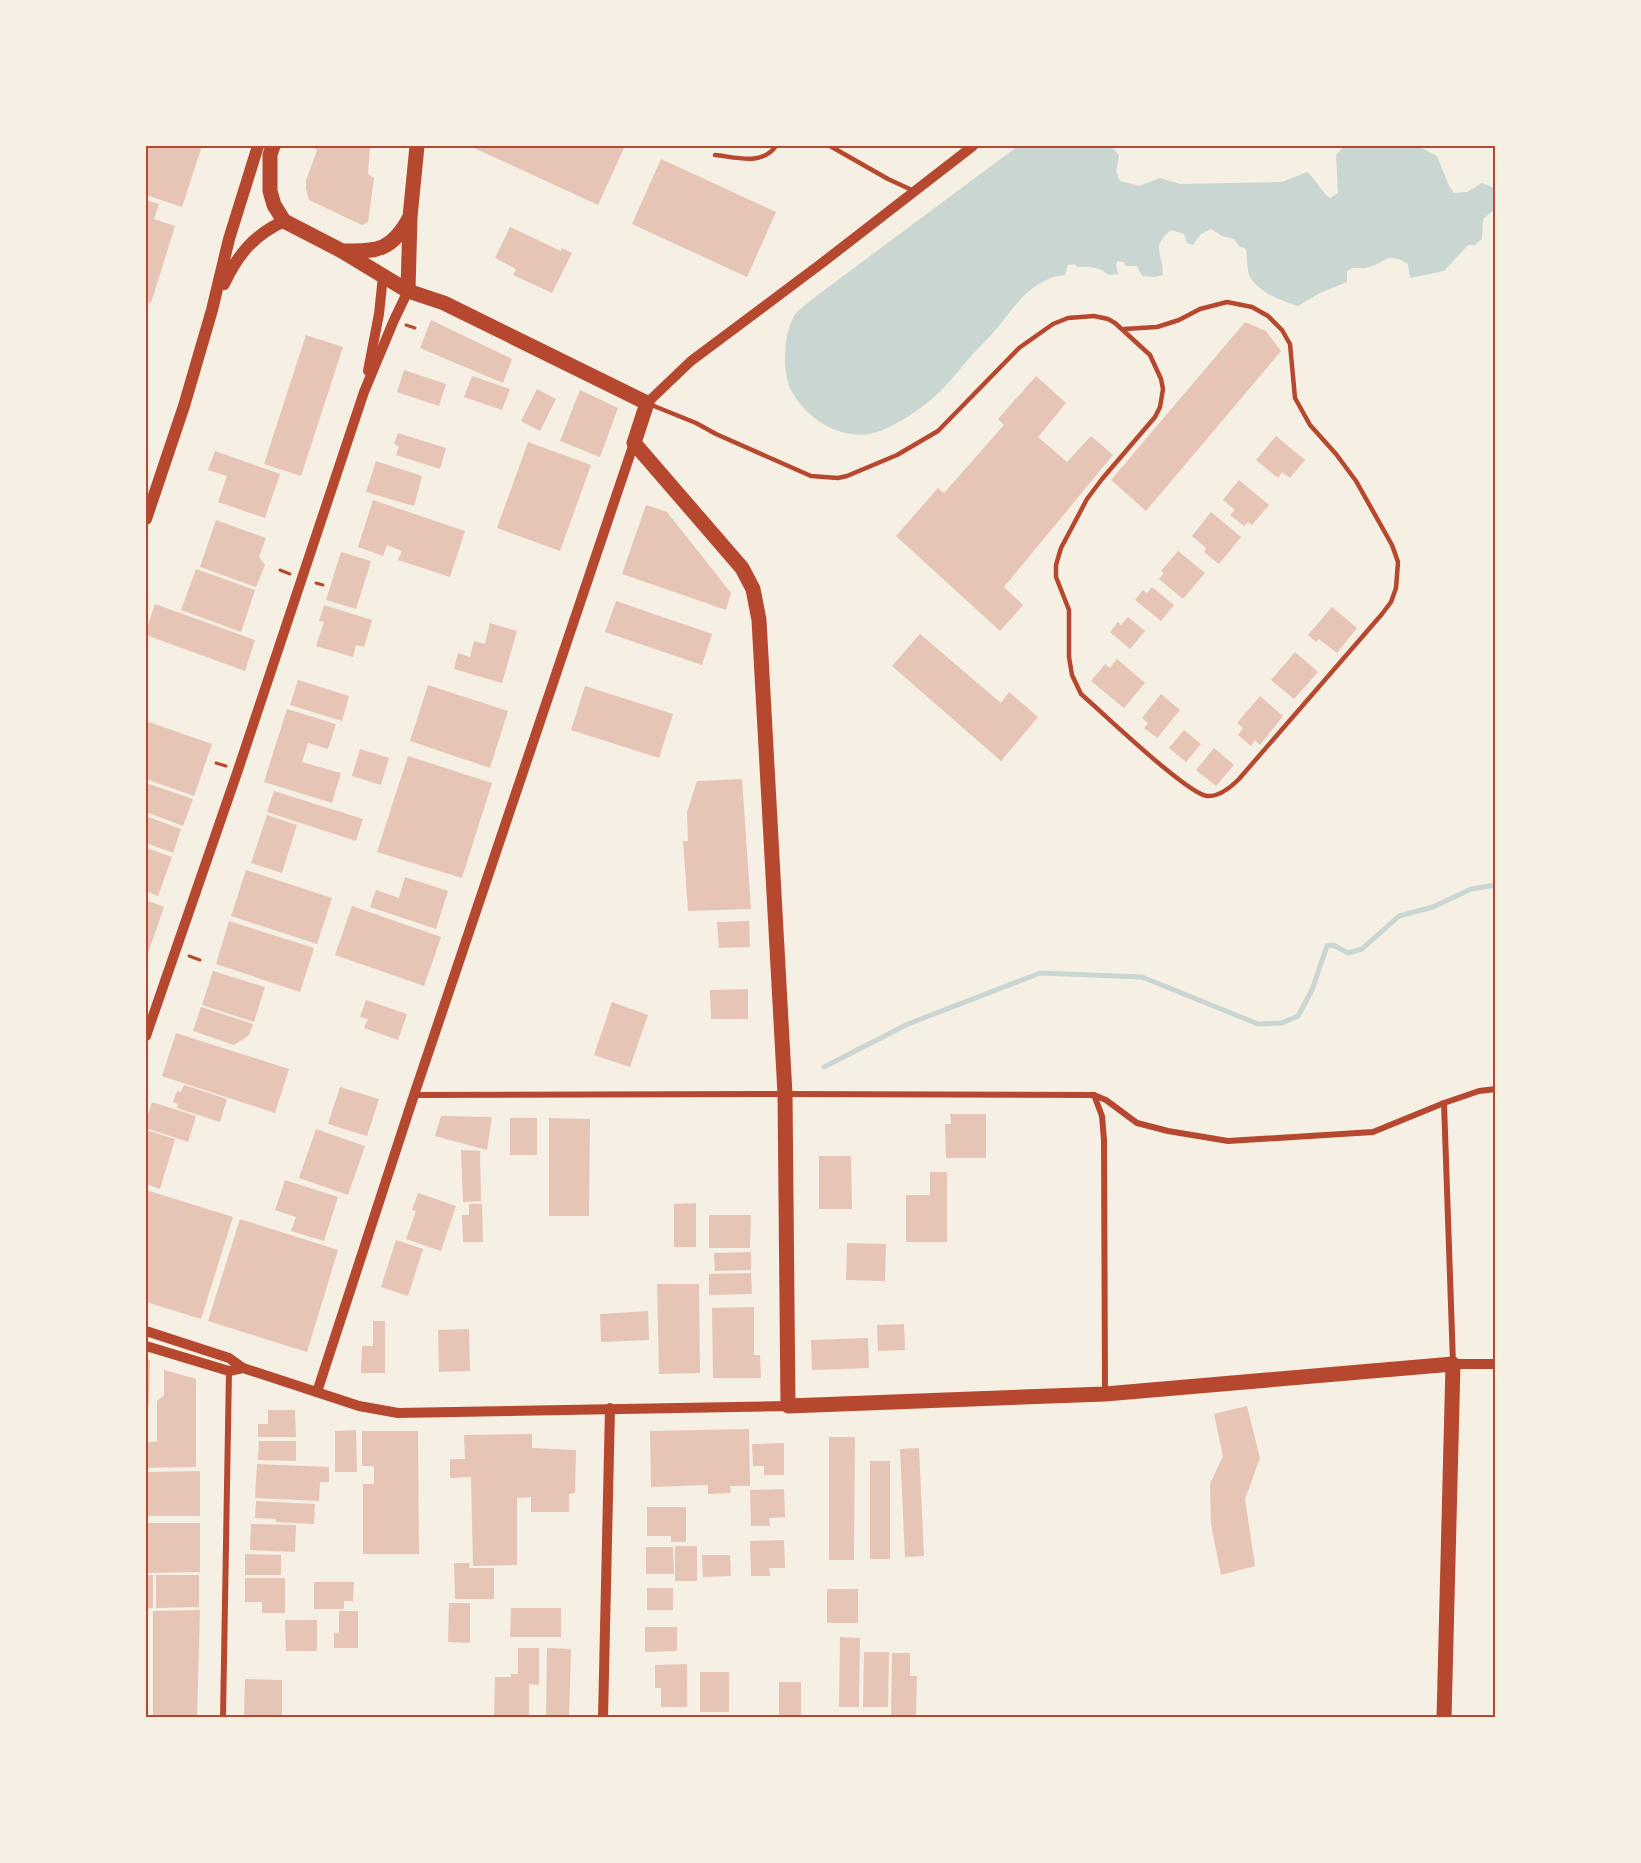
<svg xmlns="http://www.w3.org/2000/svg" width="1641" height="1863" font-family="Jost,sans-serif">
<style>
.water{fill:#c9d6d2}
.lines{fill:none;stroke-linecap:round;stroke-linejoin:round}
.stream{stroke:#c9d6d2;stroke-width:5}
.building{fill:#e6c5b7}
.path{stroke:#b5482f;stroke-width:3}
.service{stroke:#b5482f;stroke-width:4.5}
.minor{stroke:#b5482f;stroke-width:6}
.tertiary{stroke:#b5482f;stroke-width:10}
.secondary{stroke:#b5482f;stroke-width:12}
.primary{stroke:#b5482f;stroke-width:15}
.neatline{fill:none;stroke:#b5482f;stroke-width:2}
</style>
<rect width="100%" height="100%" fill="#f6efe4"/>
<path class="water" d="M1018,146H1111L1119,155L1116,172L1120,181L1140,186L1160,178L1180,184L1282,182L1307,172C1317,180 1320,191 1330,198L1338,193L1336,155L1344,146H1418L1437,156L1449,186L1454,193L1467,192L1482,183L1495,188V209L1483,219L1482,239L1475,245H1468L1444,271L1410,278L1408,264C1386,250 1384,265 1366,268C1357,269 1354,266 1347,271V282L1320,293L1298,306C1281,301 1260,293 1250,277C1247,272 1247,255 1246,249L1239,246L1234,239L1222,236L1211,229L1201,234L1193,245L1187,243L1184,234L1171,230C1150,247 1163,253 1163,275L1155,277L1142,276L1137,266H1126L1124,262L1117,261L1116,265L1118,274L1108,275C1100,267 1089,266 1078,267L1074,264L1068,265L1065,275C1031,278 1013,309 993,333C986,341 978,348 971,356C959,370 948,385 934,397C919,410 899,424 880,431C846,444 808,421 792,392C781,373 784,334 794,316C798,310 806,305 811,300Z"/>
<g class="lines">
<path class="stream" d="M824,1067L908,1024L1040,973L1142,977L1258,1024L1282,1023L1298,1016L1312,990L1327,946L1333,945L1348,953L1362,949L1399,916L1433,907L1471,889L1496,885"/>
</g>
<g class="building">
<path d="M146,146H202L182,207L146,195Z"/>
<path d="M310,146H370L368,174L374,178L368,222L362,225L309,200L306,189V181L317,150Z"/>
<path d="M470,146H625L598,205Z"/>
<path d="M661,159L776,212L747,277L632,224Z"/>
<path d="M146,200L159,204L154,219L175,226L151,303L146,302Z"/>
<path d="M510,227L561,251L562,248L572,253L552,293L513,275L516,269L495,258Z"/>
<path d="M431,320L512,359L503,383L420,348Z"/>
<path d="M1245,322L1266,331L1281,351L1146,511L1111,480Z"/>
<path d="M306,335L343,347L301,476L264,464Z"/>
<path d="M404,370L446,384L439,406L397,392Z"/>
<path d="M472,376L510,389L502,410L464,397Z"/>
<path d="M1036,376L1066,403L1038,437L1067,462L1091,436L1113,455L1004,587L1023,605L1000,631L896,536L938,488L944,493L1004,425L998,419Z"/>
<path d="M537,389L556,399L540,431L521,421Z"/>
<path d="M580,390L618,408L600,457L560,441Z"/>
<path d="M398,433L446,448L440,469L396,455L399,446L394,444Z"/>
<path d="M1276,436L1305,460L1290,478L1282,472L1278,478L1256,460Z"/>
<path d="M528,442L591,465L560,551L497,528Z"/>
<path d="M215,451L280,474L265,518L218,502L227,476L208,470Z"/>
<path d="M376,461L422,476L414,506L366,492Z"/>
<path d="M1239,480L1269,505L1252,525L1248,522L1244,526L1230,515L1235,510L1223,500Z"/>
<path d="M373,500L465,531L450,577L398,560L402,551L387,545L383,556L358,547Z"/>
<path d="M646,505L667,512L731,593L726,610L622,574Z"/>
<path d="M1211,512L1241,537L1219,564L1204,552L1206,548L1192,536Z"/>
<path d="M216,520L266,538L259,557L265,565L256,587L200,567Z"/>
<path d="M1178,551L1205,573L1183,599L1159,579L1164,573L1161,571Z"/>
<path d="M341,552L371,561L356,609L326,600Z"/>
<path d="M196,569L255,590L241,632L181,610Z"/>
<path d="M1152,587L1174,605L1161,621L1135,600L1143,590L1147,593Z"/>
<path d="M616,601L712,634L702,665L605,632Z"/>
<path d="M155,604L255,640L245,671L146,635V631Z"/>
<path d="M324,605L372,620L364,647L356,645L353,657L316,646L324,622L319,621Z"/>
<path d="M1332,607L1357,628L1337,653L1319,639L1316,642L1308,635Z"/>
<path d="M1128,617L1145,631L1130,649L1110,632L1118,622L1121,625Z"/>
<path d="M490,623L517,631L502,683L454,669L458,653L470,657L474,641L485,644Z"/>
<path d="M920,634L1001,703L1009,692L1038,717L1001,761L892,666Z"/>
<path d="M1295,652L1318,672L1294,699L1271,680Z"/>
<path d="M1117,659L1145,683L1124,708L1091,681L1105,664L1110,668Z"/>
<path d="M298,680L349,696L342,721L290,705Z"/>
<path d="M428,685L508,711L490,768L410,741Z"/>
<path d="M585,686L673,714L659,758L571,730Z"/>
<path d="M1161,694L1180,710L1157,738L1144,728L1148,723L1142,718Z"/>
<path d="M1260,696L1283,716L1260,745L1255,740L1251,746L1238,735L1243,728L1237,723Z"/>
<path d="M287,709L336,724L328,749L308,743L302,762L341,773L332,803L264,782Z"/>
<path d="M146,721L212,744L194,796L146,779Z"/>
<path d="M1184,730L1201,744L1186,762L1169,748Z"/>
<path d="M1214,748L1234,765L1216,786L1196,770Z"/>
<path d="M360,749L389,758L381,785L352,776Z"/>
<path d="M408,756L492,783L462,878L377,852Z"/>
<path d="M742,779L751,909L688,911L683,841H688L687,812L697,781Z"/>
<path d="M146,783L193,799L183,826L146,812Z"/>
<path d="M274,791L363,819L356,841L267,812Z"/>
<path d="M267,815L297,825L282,873L251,863Z"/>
<path d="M146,816L181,829L173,853L146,843Z"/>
<path d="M146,848L172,857L158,896L146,891Z"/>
<path d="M246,870L332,898L317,944L231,916Z"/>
<path d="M405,877L448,891L436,929L370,907L376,890L399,898Z"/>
<path d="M146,900L164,907L146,959Z"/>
<path d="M352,906L441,937L424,986L335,955Z"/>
<path d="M229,921L314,948L300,992L216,964Z"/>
<path d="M749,921L750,947L719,948L717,922Z"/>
<path d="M213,971L265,987L254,1022L202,1005Z"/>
<path d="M748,989V1019H711L710,990Z"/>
<path d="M366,1000L407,1014L398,1040L364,1028L368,1019L360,1017Z"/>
<path d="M612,1002L648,1015L630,1067L594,1055Z"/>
<path d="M201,1007L253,1024L249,1035L234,1045L193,1031Z"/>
<path d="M176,1033L289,1069L275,1113L162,1076Z"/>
<path d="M184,1085L227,1099L220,1122L177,1108L178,1104L173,1102L177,1091L181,1092Z"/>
<path d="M340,1087L379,1099L367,1136L328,1124Z"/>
<path d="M152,1102L196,1116L188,1142L146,1128V1121Z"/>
<path d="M950,1114H986V1158H946L945,1124H951Z"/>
<path d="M441,1116L492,1117L487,1150L435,1136Z"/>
<rect x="510" y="1118" width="27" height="37"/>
<path d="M549,1118L590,1119L589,1216H549Z"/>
<path d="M316,1129L365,1146L348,1195L299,1178Z"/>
<path d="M146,1130L175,1139L160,1189L146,1184Z"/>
<path d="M461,1150L480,1151L481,1201L463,1202Z"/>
<path d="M819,1156H851L852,1209H819Z"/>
<path d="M930,1172H947V1242H906V1195H930Z"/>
<path d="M285,1180L338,1197L324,1241L291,1231L296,1217L275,1210Z"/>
<path d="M146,1190L233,1217L201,1319L146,1302Z"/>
<path d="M418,1193L456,1206L441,1251L406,1239L416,1211L412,1210Z"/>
<path d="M696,1203V1247H674V1204Z"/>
<path d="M469,1204H482L483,1242H463L462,1215H469Z"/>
<path d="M709,1215H751L750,1248H709Z"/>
<path d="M240,1219L338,1250L307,1352L208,1321Z"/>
<path d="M396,1240L423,1249L408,1296L381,1287Z"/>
<path d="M847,1243L886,1244L885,1281L846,1280Z"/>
<path d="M751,1252V1270L715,1271L714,1253Z"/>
<path d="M751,1273L752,1294L709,1295V1274Z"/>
<path d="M657,1284H699L700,1373L659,1374Z"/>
<path d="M754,1307V1355H760L761,1378H713L712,1308Z"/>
<path d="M648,1311L649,1340L601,1342L600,1314Z"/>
<path d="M373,1321H385V1373H361L362,1346H373Z"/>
<path d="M904,1324L905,1350L878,1351L877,1325Z"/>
<path d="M469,1329L470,1371L439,1372L438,1330Z"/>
<path d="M868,1338L869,1368L812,1370L811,1340Z"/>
<path d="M146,1357L150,1361L149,1404L146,1407Z"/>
<path d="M164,1370L196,1379V1467L146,1468V1443L157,1441V1401L164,1395Z"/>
<path d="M1247,1406L1260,1458L1245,1499L1255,1566L1221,1575L1211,1524L1210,1484L1223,1456L1214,1414Z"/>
<path d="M268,1410H295L296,1437H258V1424H268Z"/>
<path d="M749,1429L750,1486H730L731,1493L708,1494V1485L651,1487L650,1431Z"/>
<path d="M356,1430L357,1472H335V1431Z"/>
<path d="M362,1431H418L419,1554H363V1484H374V1466H362Z"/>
<path d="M532,1434V1448L576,1450L575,1493L569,1494V1512H531V1497L517,1498V1565L473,1566L471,1477L450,1478V1459H465L464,1435Z"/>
<path d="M829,1437H855L854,1560H829Z"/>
<path d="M259,1441H296V1461L258,1460Z"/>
<path d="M784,1443V1475H764V1466H753L752,1444Z"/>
<path d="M919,1448L924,1556L905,1557L900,1449Z"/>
<rect x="870" y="1461" width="20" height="98"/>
<path d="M257,1464L329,1467V1482H320L319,1501L255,1498Z"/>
<path d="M200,1471V1516H146V1472Z"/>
<path d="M784,1489L785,1517L769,1518L770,1526H751L750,1490Z"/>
<path d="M256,1501L315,1504L314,1524L276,1522V1519L255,1518Z"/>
<path d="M647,1507H686V1542H671V1536H647Z"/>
<path d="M146,1523H200V1572L146,1573Z"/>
<path d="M251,1524L296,1525L295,1552L250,1550Z"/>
<path d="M784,1540L785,1568H769L770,1576H751L750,1541Z"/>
<rect x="675" y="1546" width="22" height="35"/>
<path d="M646,1547H673L674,1574H646Z"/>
<path d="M245,1554L281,1555V1575H245Z"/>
<path d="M702,1555H730L731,1576L703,1577Z"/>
<path d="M454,1563H470L469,1568H494V1599H455Z"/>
<path d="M146,1575H153V1608L146,1609Z"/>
<path d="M156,1575H199V1607L156,1608Z"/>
<path d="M245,1578H285V1613H262V1602H245Z"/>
<path d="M314,1582H354L353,1601H344V1609H314Z"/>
<rect x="647" y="1588" width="26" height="22"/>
<rect x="827" y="1589" width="31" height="34"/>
<path d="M449,1603H470V1643L448,1642Z"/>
<path d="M511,1608H561V1637H510Z"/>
<path d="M200,1610L197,1718H153V1611Z"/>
<path d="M339,1611H358V1648H334V1633H339Z"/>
<path d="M285,1620H317V1651H286Z"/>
<path d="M645,1627H677V1651L645,1652Z"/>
<path d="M840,1637L860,1638L859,1707H839Z"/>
<path d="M518,1648H539V1685L529,1684V1718H494L495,1677H511V1674H518Z"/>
<path d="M547,1648L571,1649L569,1718H546Z"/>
<path d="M864,1652H889L888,1707H863Z"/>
<path d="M892,1653H910V1676H917L916,1718H891Z"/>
<path d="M687,1664V1707H661V1688H655V1665Z"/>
<rect x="700" y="1672" width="29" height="40"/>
<path d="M245,1679L282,1680V1718H244Z"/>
<rect x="779" y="1682" width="22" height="36"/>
</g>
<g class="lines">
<g class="path">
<path d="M406,325L415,328"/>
<path d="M280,570L290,574"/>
<path d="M316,583L323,585"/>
<path d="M216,763L226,766"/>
<path d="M189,956L200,960"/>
</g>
<g class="service">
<path d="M830,146L888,179L914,191"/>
<path d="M715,155C736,157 762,166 776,146"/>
<path d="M649,404L696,423L716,434L811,476L838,478L847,476L897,455L938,431L1019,348L1053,324L1068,318L1094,316L1108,319L1115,323L1150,355L1161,379L1163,389L1160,407L1155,417L1102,479L1087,499L1061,548L1056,565V577L1069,610V657L1072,675L1081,694C1102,712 1186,793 1207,796C1219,797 1231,787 1239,779L1382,614L1391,602L1396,588L1398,562L1392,545L1356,481L1336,454L1310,425L1295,398L1290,344L1282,330L1268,316L1252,307L1227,302L1200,309L1179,320L1157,327L1124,329"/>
</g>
<g class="minor">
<path d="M414,1095L785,1094L1094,1095L1106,1100L1137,1123L1168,1131L1228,1141L1373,1132L1444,1103L1479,1091L1496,1089"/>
<path d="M1094,1095L1102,1116L1104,1140L1105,1393"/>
<path d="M1444,1103L1453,1363"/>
<path d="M223,1718L229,1370"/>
</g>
<g class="tertiary">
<path d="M368,371L379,314L383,276"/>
<path d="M647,403L691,361L822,263L973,146"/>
<path d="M146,1036L238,770L364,392L394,320L408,291"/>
<path d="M146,1331L229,1358L243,1368L359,1406L398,1413L788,1406"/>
<path d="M146,1346L229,1371L243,1368"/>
<path d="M1453,1364H1496"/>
<path d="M317,1392L414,1095L634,443"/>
<path d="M603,1718L610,1408"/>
</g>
<g class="secondary">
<path d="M224,284C238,254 254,235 284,221"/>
<path d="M146,519L184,406L212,310L229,239L258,146"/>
</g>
<g class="primary">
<path d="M273,146L270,155V191L274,205L284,221L342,251L408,291L444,303L647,403L634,443L742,568L753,589L759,620L785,1094L788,1406L1105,1394L1453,1364L1444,1718"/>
<path d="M345,251C379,252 392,249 409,219"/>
<path d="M408,291L410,217L417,146"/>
</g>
</g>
<rect width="1641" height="1863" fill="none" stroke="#f6efe4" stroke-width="294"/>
<rect x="147" y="147" width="1347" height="1569" class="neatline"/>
</svg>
